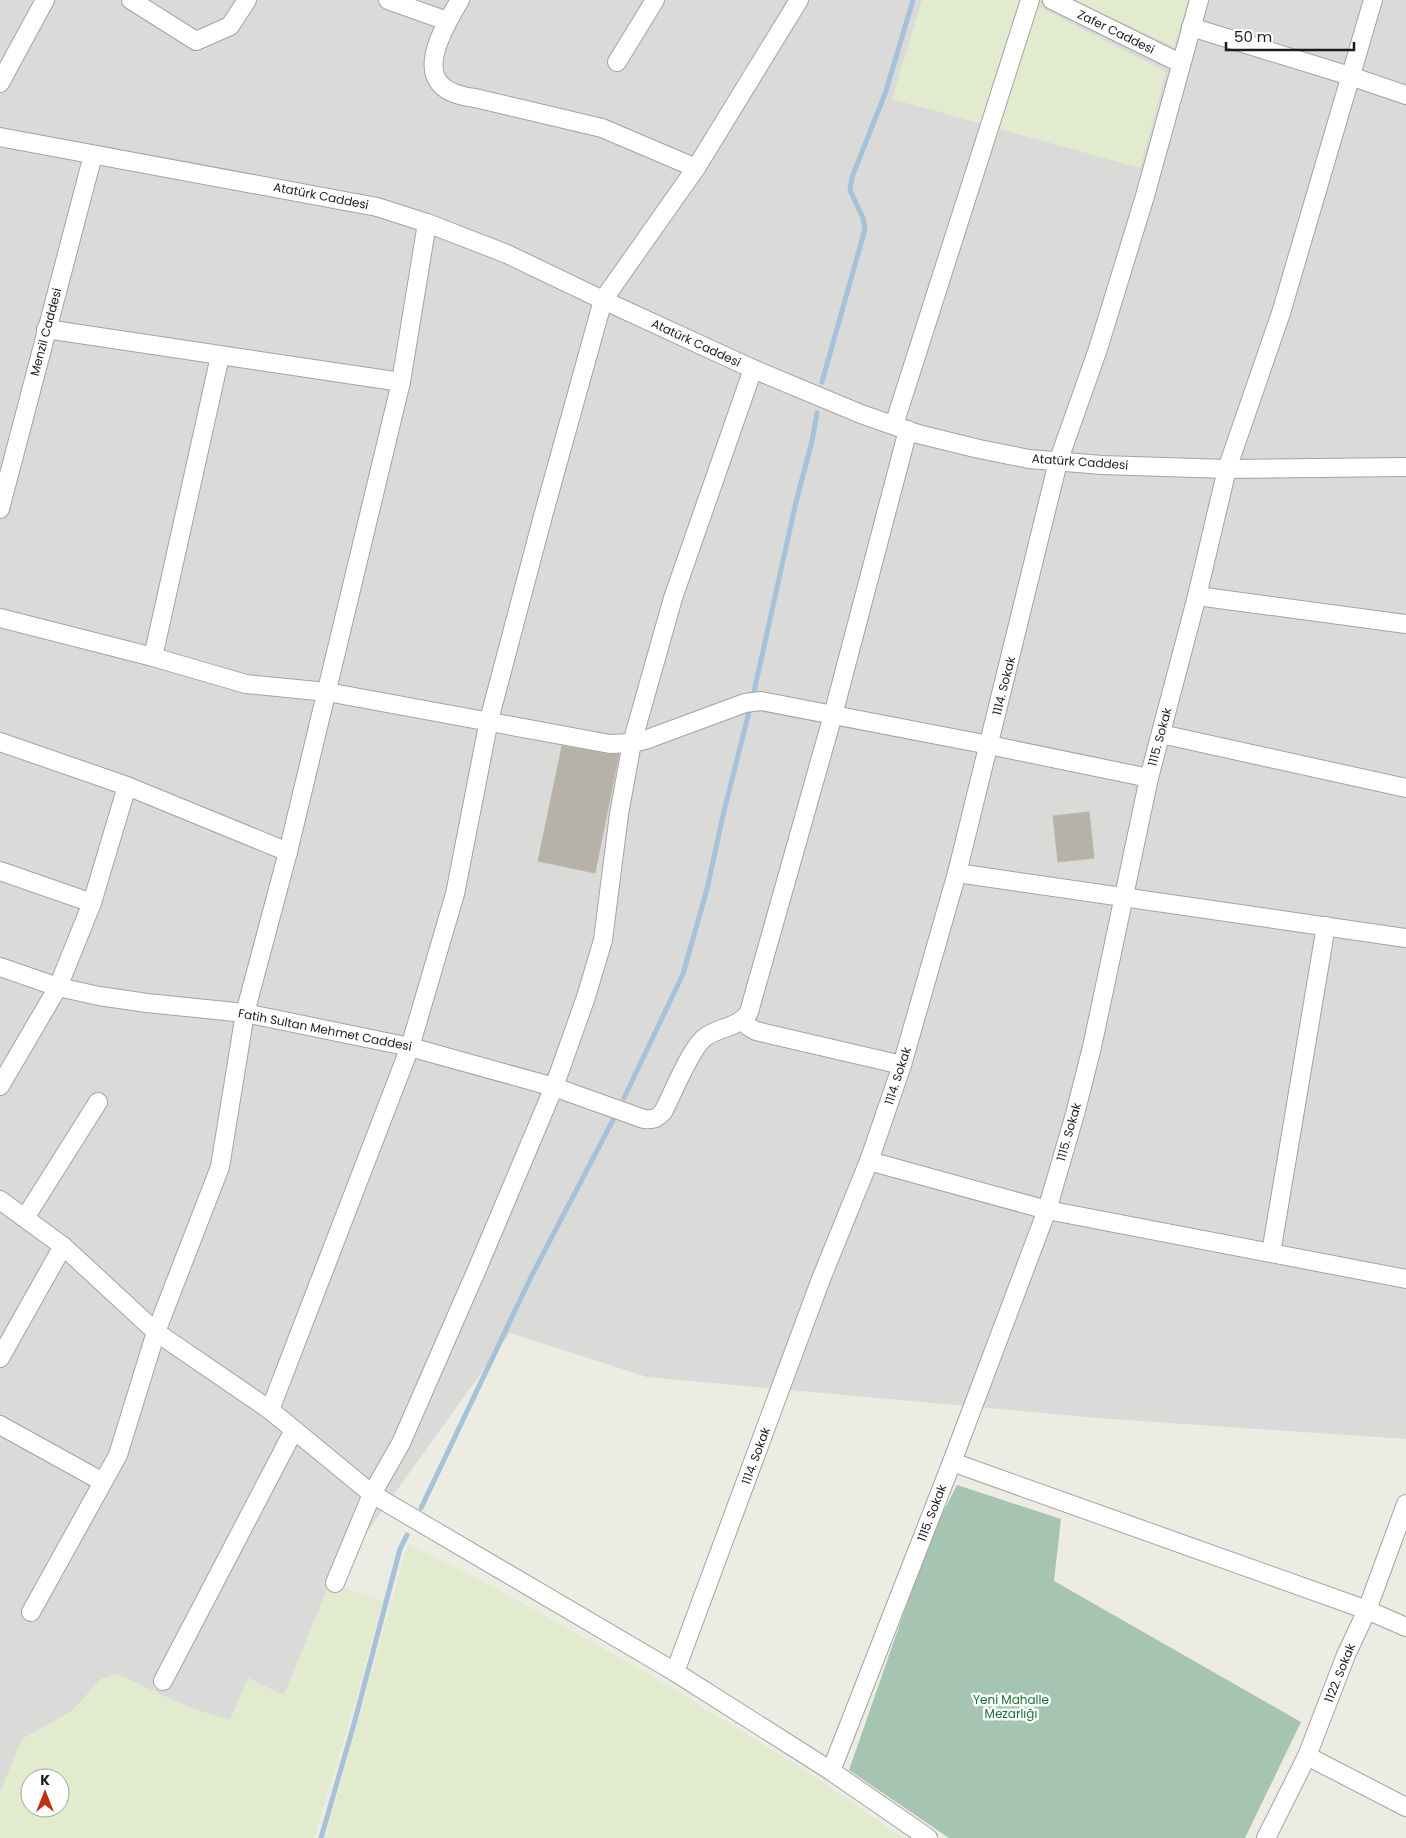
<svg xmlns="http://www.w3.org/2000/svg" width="1406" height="1838" font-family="Poppins,sans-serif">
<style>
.residential{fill:#dadad9}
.farmland{fill:#e3ebcf;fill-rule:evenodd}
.cemetery{fill:#a5c4b1}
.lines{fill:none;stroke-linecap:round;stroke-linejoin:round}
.stream{stroke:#a6c2d8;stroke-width:5}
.building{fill:#b6b2a9;stroke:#bdb5a6}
.minor-casing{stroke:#a3a3a3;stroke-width:20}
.minor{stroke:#fff;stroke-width:18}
.labels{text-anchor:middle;stroke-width:5;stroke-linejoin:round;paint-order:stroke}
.street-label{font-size:12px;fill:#1c1c1c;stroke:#fff}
.park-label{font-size:12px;fill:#13722f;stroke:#fff}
</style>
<rect width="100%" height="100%" fill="#edece3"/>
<path class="residential" d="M0,0H1406V1439L1097,1418L647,1377L510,1333L330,1583L284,1695L230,1721L101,1679L72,1711L22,1739L0,1793Z"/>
<g class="farmland">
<path d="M922,0H1026L1166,72L1140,168L892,99Z"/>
<path d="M1075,0H1188L1174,47Z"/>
<path d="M408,1544L495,1588L654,1677L817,1778L902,1838H325Z"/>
<path d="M330,1583L383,1601L349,1723L314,1838H0V1793L22,1739L72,1711L101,1679L117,1674L191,1708L230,1720L248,1678L284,1695ZM30,1778H60V1808H30Z"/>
</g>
<path class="cemetery" d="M957,1485L1061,1519L1054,1581L1301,1722L1245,1838H949L849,1770L930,1538Z"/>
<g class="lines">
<g class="stream">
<path d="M822,382L865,229L863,218L850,190L852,177L885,94L913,0"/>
<path d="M753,696L796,502L812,441L817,413"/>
<path d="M624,1098L683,974L707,889L724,811L750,708"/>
<path d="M421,1508L532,1275L613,1120"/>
<path d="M321,1838L354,1724L400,1549L407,1535"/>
</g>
</g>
<g class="building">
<path d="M562,746L608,754H619L595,873L538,861Z"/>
<path d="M1089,812L1094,858L1058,862L1053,816Z"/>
</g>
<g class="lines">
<defs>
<g id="minor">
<path d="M131,0L196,41L230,26L247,0"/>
<path d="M388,0L447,21"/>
<path d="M460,0C437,38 408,91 475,98L602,128L696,168"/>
<path d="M1052,0L1180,63"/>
<path d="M1191,27L1350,76L1406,95"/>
<path d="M617,62L655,0"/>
<path d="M0,83L45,0"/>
<path d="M0,137L377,207L427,223L507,254L603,300L753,369L861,414L918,434L979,449L1029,459L1102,465L1227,469L1406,467"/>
<path d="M46,329L401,382"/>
<path d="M894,425L1030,0"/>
<path d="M0,509L93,155"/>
<path d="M1197,596L1406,624"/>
<path d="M0,618L153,657L220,356"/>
<path d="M153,657L246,684L327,692L610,744L632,743L645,740L745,703L761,701L989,745L1149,778"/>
<path d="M1161,734L1406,788"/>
<path d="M0,742L127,786L288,852"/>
<path d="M0,871L92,903"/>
<path d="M957,873L1406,938"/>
<path d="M0,967L58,987L99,996L147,1003L245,1013L410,1047L554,1087L644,1119C654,1120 657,1118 663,1112C673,1093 689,1052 703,1039C717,1026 739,1029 749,1012L833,715L908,430"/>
<path d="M744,1020L749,1027L756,1031L902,1065"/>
<path d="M0,1086L58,987L92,903L127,786"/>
<path d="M869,1161L1047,1210L1406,1279"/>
<path d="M0,1200L63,1246L156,1332L270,1410L372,1494L675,1672L831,1771L928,1838"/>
<path d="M25,1218L98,1102"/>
<path d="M1271,1253L1326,926"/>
<path d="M0,1358L63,1246"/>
<path d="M270,1410L410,1047L455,894L489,720L543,516L603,300L696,168L799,0"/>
<path d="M0,1425L103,1482"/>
<path d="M952,1462L1367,1610L1406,1627"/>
<path d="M335,1583L372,1494L401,1443L478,1267L554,1087L586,997L603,940L619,814L632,743L673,598L753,369"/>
<path d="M31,1612L118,1455L156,1332L220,1167L245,1013L288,852L401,382L427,223"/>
<path d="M675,1672L821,1279L869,1161L902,1065L957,873L1058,462L1098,349L1145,196L1199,0"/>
<path d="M163,1681L294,1430"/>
<path d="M1307,1756L1406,1807"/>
<path d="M831,1771L952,1462L1047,1210L1075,1114L1092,1047L1149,778L1197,596L1227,469L1281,313L1373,0"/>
<path d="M1266,1838L1307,1756L1346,1655L1367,1610L1406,1504"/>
</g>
</defs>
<use href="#minor" class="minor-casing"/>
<use href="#minor" class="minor"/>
</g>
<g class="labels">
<g class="street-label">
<text transform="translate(1116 32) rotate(26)" y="4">Zafer Caddesi</text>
<text transform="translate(321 196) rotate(11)" y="4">Atatürk Caddesi</text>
<text transform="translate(46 332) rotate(-75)" y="4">Menzil Caddesi</text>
<text transform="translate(696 343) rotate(25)" y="4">Atatürk Caddesi</text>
<text transform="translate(1080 462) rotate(4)" y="4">Atatürk Caddesi</text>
<text transform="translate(1004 686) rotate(-76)" y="4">1114. Sokak</text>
<text transform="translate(1160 737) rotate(-75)" y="4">1115. Sokak</text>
<text transform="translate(325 1030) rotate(11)" y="4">Fatih Sultan Mehmet Caddesi</text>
<text transform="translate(898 1076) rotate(-72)" y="4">1114. Sokak</text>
<text transform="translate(1069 1132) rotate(-74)" y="4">1115. Sokak</text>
<text transform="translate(756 1456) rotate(-70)" y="4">1114. Sokak</text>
<text transform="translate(932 1513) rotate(-69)" y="4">1115. Sokak</text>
<text transform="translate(1340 1673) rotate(-68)" y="4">1122. Sokak</text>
</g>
<g class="park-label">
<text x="1011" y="1704">Yeni Mahalle<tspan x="1011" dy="14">Mezarlığı</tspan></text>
</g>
</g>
<g transform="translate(45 1793)"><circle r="24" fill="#ffffff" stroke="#a4a4a4"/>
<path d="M0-4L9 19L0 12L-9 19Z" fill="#bb330e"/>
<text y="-8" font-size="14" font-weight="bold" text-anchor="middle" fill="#1c1c1c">K</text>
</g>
<path d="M1226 42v8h128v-8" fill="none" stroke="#1c1c1c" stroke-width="2.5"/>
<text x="1234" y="42" font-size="15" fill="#1c1c1c" stroke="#ffffff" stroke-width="4" paint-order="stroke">50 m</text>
</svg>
